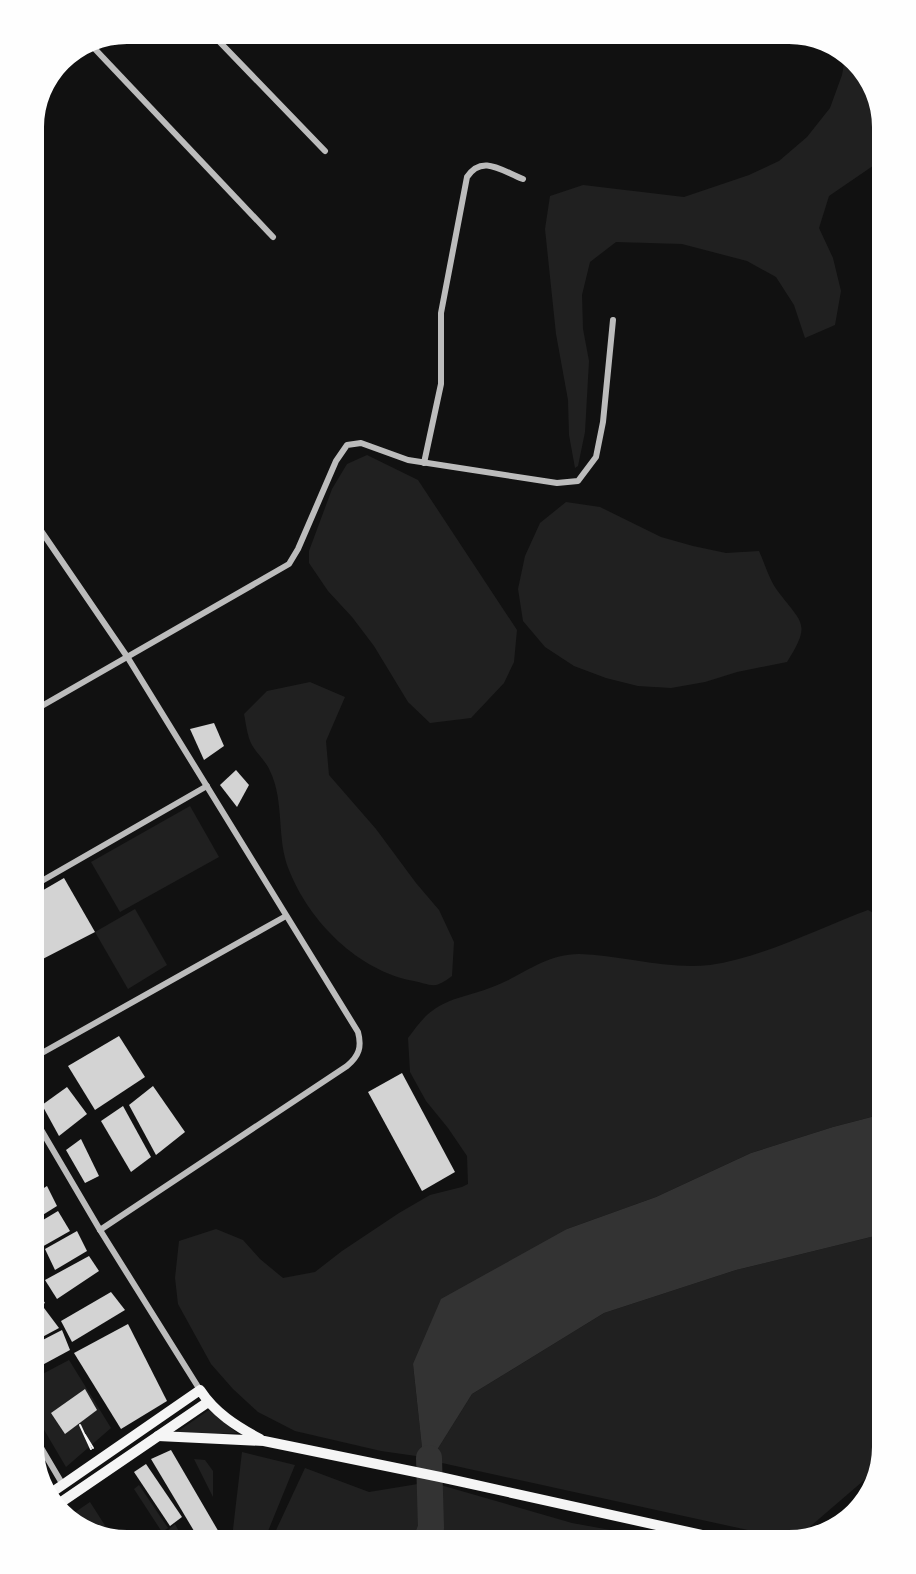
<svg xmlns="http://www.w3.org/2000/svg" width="916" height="1574" font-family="'Roboto Serif',serif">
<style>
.green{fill:#202020}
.water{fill:#333}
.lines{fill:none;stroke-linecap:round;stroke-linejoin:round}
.river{stroke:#333;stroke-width:26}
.building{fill:#d3d3d3}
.path{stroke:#f5f5f5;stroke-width:2}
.minor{stroke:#bcbcbc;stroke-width:6}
.secondary{stroke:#f5f5f5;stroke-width:10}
</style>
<rect width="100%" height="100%" fill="#111"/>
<g class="green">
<path d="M846,53L874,85L883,126V159L829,196L819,228L833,258L841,291L835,325L805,338L794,305L776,277L747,261L682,244L616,242L590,262L582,295L583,329L589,361L585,432L578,466L575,468L569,435L568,400L556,334L545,229L550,196L583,185L684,197L749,175L779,161L807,137L830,108L842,75Z"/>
<path d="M367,455L418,480L517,630L514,662L504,683L471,718L430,723L408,702L374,646L352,617L328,591L309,563V551L332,489L347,464Z"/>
<path d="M566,502L600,507L661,537L693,546L726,553L759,551C765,564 769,579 777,590C802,624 812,622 787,662L737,672L705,682L671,688L638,686L606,678L574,666L545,647L523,621L518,589L525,556L540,523Z"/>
<path d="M310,682L345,697L326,741L329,775L376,829L416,883L439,910L454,942L452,976C448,979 441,984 436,985C430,986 420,982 414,981C358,971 309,921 289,870C276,838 285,802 270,771C266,761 257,754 252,745C247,736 246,723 244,714L267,691Z"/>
<path d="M190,806L219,857L120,912L91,862Z"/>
<path d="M135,909L167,965L128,989L95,932Z"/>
<path d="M868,910L883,918V1114L833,1127L751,1153L656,1197L567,1229L413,1364L423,1457L381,1451L295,1431L258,1412L233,1389L211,1364L178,1304L175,1278L179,1241L216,1229L243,1240L260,1259L283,1278L315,1272L342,1251L399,1213L430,1195L462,1187L468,1184L467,1156L448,1128L426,1101L410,1072L408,1038C415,1029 423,1017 432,1011C450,997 474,995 495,986C523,975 546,954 579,954C621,955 667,970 710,965C762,958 819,928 868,910Z"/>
<path d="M883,1234V1448L877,1469L798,1537L775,1536L442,1463L432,1458L472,1394L604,1313L736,1270Z"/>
<path d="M69,1360L111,1428L66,1467L33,1411V1379Z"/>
<path d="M209,1410L237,1433L171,1436Z"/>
<path d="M242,1452L295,1465L264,1541H230L232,1538Z"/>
<path d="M194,1459L205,1460L213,1471V1497Z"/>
<path d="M305,1468L369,1492L430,1482L572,1523L627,1533V1541H271Z"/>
<path d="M139,1485L168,1528L162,1532L134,1489Z"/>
<path d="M90,1502L113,1538L75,1525L68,1517Z"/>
<path d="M175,1524L184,1541H156Z"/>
</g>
<path class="water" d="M883,1114V1234L736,1270L604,1313L472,1394L432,1458L423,1457L413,1364L441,1299L567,1229L656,1197L751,1153L833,1127Z"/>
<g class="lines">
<path class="river" d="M426,1541L431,1528L429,1458"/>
</g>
<g class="building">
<path d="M214,723L224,746L204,760L190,729Z"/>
<path d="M236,770L249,785L237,807L220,785Z"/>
<path d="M64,878L95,932L33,964V896Z"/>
<path d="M119,1036L145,1077L95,1110L68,1066Z"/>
<path d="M402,1073L455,1172L422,1191L368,1092Z"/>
<path d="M153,1086L185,1132L156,1155L129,1105Z"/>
<path d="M67,1087L87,1114L59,1136L42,1105Z"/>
<path d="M123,1106L151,1157L131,1172L101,1121Z"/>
<path d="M81,1139L99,1176L85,1183L66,1150Z"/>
<path d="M47,1186L57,1206L33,1221V1195Z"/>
<path d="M58,1211L70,1231L33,1252V1226Z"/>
<path d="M77,1231L87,1251L55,1270L45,1249Z"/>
<path d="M89,1256L99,1271L57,1299L45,1280Z"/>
<path d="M35,1287L45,1303L33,1310V1288Z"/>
<path d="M111,1292L125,1310L72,1342L61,1321Z"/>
<path d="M44,1308L59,1328L33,1342V1314Z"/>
<path d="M128,1324L167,1401L121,1429L74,1353Z"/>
<path d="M62,1330L70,1350L33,1370V1345Z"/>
<path d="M85,1389L97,1410L65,1434L51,1413Z"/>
<path d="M171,1450L220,1534L214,1541H200L151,1459Z"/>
<path d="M146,1464L182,1517L170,1526L134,1472Z"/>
</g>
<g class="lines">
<g class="path">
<path d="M80,1425L91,1449"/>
<path d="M85,1435L93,1448"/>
</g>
<g class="minor">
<path d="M211,33L325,151"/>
<path d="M93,47L273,237"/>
<path d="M53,78L78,53"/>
<path d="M424,463L441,384V313L467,177C482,154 502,171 523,179"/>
<path d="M33,519L128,658L358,1032C362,1047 359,1056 347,1066L100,1230"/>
<path d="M33,711L289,564L298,549L336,461L347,445L361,443L408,460L557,483L578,481L596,457L603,422L613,320"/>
<path d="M33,886L207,786"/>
<path d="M33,1058L286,916"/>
<path d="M33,1116L100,1230L200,1390"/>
<path d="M33,1434L63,1485"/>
</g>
<g class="secondary">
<path d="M158,1436L264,1441L440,1477L729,1541"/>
<path d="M48,1495L200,1390C215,1413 236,1426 260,1439"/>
<path d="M57,1505L208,1402"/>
</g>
</g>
<path d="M0 0H916V1574H0ZM127 44H789A83 83 0 0 1 872 127V1447A83 83 0 0 1 789 1530H127A83 83 0 0 1 44 1447V127A83 83 0 0 1 127 44Z" fill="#fefefe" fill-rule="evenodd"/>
</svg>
